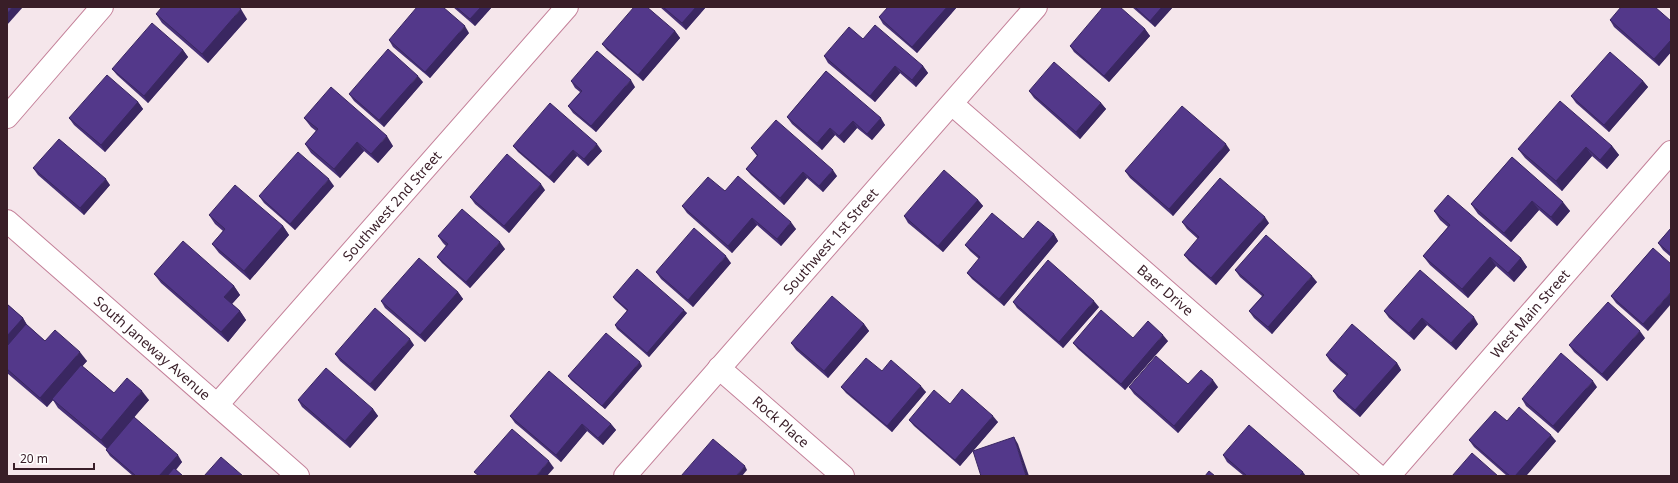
<svg xmlns="http://www.w3.org/2000/svg" width="1678" height="483" font-family="'Noto Sans',sans-serif">
<style>
.lines{fill:none;stroke-linecap:round;stroke-linejoin:round}
.minor-casing{stroke:#c48099;stroke-width:24}
.tertiary-casing{stroke:#c48099;stroke-width:24}
.minor{stroke:#fff;stroke-width:22}
.tertiary{stroke:#fff;stroke-width:22}
.wall{fill:#473077}
.shaded-wall{fill:#3a2761}
.building{fill:#53388a;stroke:#3a2761}
.labels{text-anchor:middle;stroke-width:4;stroke-linejoin:round;paint-order:stroke}
.street-label{font-size:14px;fill:#391e28;stroke:#fff}
</style>
<rect width="100%" height="100%" fill="#f5e6eb"/>
<g class="lines">
<defs>
<g id="minor">
<path id="s1" d="M952,104L1378,476"/>
<path d="M7,117L102,7"/>
<path id="s2" d="M719,368L843,476"/>
<path id="s3" d="M217,405L567,7"/>
<path id="s4" d="M625,476L1036,7"/>
<path id="s5" d="M1389,476L1671,152"/>
</g>
<g id="tertiary">
<path id="s6" d="M7,221L298,476"/>
</g>
</defs>
<use href="#minor" class="minor-casing"/>
<use href="#tertiary" class="tertiary-casing"/>
<use href="#minor" class="minor"/>
<use href="#tertiary" class="tertiary"/>
</g>
<g class="wall">
<path d="M453,7H492L475,26Z"/>
<path d="M660,7H706L686,30Z"/>
<path d="M957,7L917,53L883,24L879,17Z"/>
<path d="M1132,7H1173L1155,27Z"/>
<path d="M156,14L247,19L208,63L162,23Z"/>
<path d="M1610,20L1671,21V52L1659,66L1614,27Z"/>
<path d="M1145,29L1150,36L1109,82L1074,52L1070,46Z"/>
<path d="M675,31L680,38L643,81L607,50L602,44Z"/>
<path d="M469,33L430,78L393,47L389,40Z"/>
<path d="M863,39L923,66L928,73L916,87L900,73L875,102L828,63L824,56Z"/>
<path d="M183,50L188,57L148,103L117,75L112,69Z"/>
<path d="M826,71L885,125L872,140L857,128L844,143L835,135L822,150L792,124L787,117Z"/>
<path d="M571,81L635,87L596,132L573,113L568,106L580,92L575,88Z"/>
<path d="M1643,81L1648,87L1609,132L1576,103L1571,96Z"/>
<path d="M423,82L384,127L354,101L349,94Z"/>
<path d="M1029,91L1101,103L1106,109L1080,139L1034,98Z"/>
<path d="M138,102L143,109L105,152L74,125L69,118Z"/>
<path d="M304,118L393,146L378,163L364,151L340,178L311,153L305,144L316,131L311,127Z"/>
<path d="M513,146L602,151L588,166L577,156L554,183L518,152Z"/>
<path d="M1612,146L1619,155L1607,169L1592,156L1562,191L1525,158L1518,149Z"/>
<path d="M751,148L837,176L823,192L807,178L784,205L751,175L746,169L757,156Z"/>
<path d="M1230,150L1173,216L1130,178L1125,171Z"/>
<path d="M1512,157L1570,211L1557,226L1539,210L1511,242L1478,214L1471,204Z"/>
<path d="M33,168L110,185L84,215L38,175Z"/>
<path d="M334,186L295,230L264,203L259,196Z"/>
<path d="M545,190L509,233L475,204L470,197Z"/>
<path d="M725,191L796,229L781,246L757,225L732,253L687,213L682,206Z"/>
<path d="M978,200L983,206L943,252L908,223L904,216Z"/>
<path d="M1434,211L1521,258L1527,267L1514,282L1496,266L1468,298L1430,265L1423,256L1448,227L1440,220Z"/>
<path d="M209,215L283,226L289,235L250,280L219,253L212,244L223,231L215,224Z"/>
<path d="M1182,222L1269,223L1216,285L1189,261L1184,255L1198,239L1187,229Z"/>
<path d="M1671,228V257L1663,250L1658,243Z"/>
<path d="M1054,234L1058,241L1004,306L972,279L967,273L979,259L970,251L965,245L1023,239Z"/>
<path d="M438,236L505,249L470,288L442,263L437,257L446,246L443,243Z"/>
<path d="M1653,248L1648,331L1616,303L1611,296Z"/>
<path d="M731,263L693,307L661,279L656,272Z"/>
<path d="M1235,270L1317,282L1272,334L1254,318L1249,311L1262,296L1240,277Z"/>
<path d="M154,274L234,286L240,295L232,304L240,311L246,320L228,342L161,283Z"/>
<path d="M458,292L463,299L425,342L385,308L381,301Z"/>
<path d="M613,297L687,313L649,357L617,329L615,325L627,311L615,300Z"/>
<path d="M1013,302L1099,307L1063,348L1017,308Z"/>
<path d="M7,304L23,318L27,325L45,341L87,361L82,366L114,393L149,400L134,417L182,462L176,470L183,476H133L110,456L106,450L107,449L58,408L53,400L47,407L7,373Z"/>
<path d="M1384,311L1478,324L1456,350L1427,325L1414,340L1389,318Z"/>
<path d="M864,324L869,331L828,378L796,350L791,343Z"/>
<path d="M1133,338L1168,341L1125,390L1078,349L1073,343Z"/>
<path d="M1645,338L1607,381L1574,352L1569,345Z"/>
<path d="M414,345L375,391L340,361L335,354Z"/>
<path d="M1326,355L1397,363L1401,370L1360,417L1338,398L1333,391L1347,376L1330,361Z"/>
<path d="M642,366L605,409L571,380L568,376Z"/>
<path d="M882,371L926,392L892,432L846,393L841,387Z"/>
<path d="M1188,384L1218,387L1178,433L1134,394L1129,387Z"/>
<path d="M1597,387L1558,433L1526,406L1522,399Z"/>
<path d="M298,400L373,409L378,416L350,448L302,407Z"/>
<path d="M950,404L998,422L960,466L914,426L909,420Z"/>
<path d="M510,416L611,424L616,430L603,445L587,431L561,462L515,423Z"/>
<path d="M1507,421L1556,441L1526,476H1507L1474,447L1469,440Z"/>
<path d="M1223,455L1306,476H1244L1227,462Z"/>
</g>
<g class="shaded-wall">
<path d="M12,7H23L7,25V13Z"/>
<path d="M481,7H492L475,26L470,19Z"/>
<path d="M696,7H706L686,30L682,23Z"/>
<path d="M947,7H957L917,53L912,47Z"/>
<path d="M1162,7H1173L1155,27L1150,21Z"/>
<path d="M241,9L247,19L208,63L202,54Z"/>
<path d="M465,26L469,33L430,78L425,72Z"/>
<path d="M1145,29L1150,36L1109,82L1104,76Z"/>
<path d="M675,31L680,38L643,81L638,75Z"/>
<path d="M1671,40V52L1659,66L1654,59Z"/>
<path d="M183,50L188,57L148,103L144,96Z"/>
<path d="M895,66L900,73L875,102L870,96Z"/>
<path d="M923,66L928,73L916,87L912,80Z"/>
<path d="M418,76L423,82L384,127L379,120Z"/>
<path d="M631,80L635,87L596,132L591,126Z"/>
<path d="M1643,81L1648,87L1609,132L1604,125Z"/>
<path d="M138,102L143,109L105,152L101,145Z"/>
<path d="M1101,103L1106,109L1080,139L1076,132Z"/>
<path d="M881,118L885,125L872,140L867,134Z"/>
<path d="M853,121L857,128L844,143L839,136Z"/>
<path d="M830,128L835,135L822,150L817,143Z"/>
<path d="M387,136L393,146L378,163L371,154Z"/>
<path d="M357,142L364,151L340,178L334,169Z"/>
<path d="M597,144L602,151L588,166L584,159Z"/>
<path d="M1226,144L1230,150L1173,216L1169,209Z"/>
<path d="M1612,146L1619,155L1607,169L1600,160Z"/>
<path d="M1586,147L1592,156L1562,191L1556,181Z"/>
<path d="M573,150L577,156L554,183L549,177Z"/>
<path d="M833,170L837,176L823,192L819,186Z"/>
<path d="M803,172L807,178L784,205L780,198Z"/>
<path d="M106,179L110,185L84,215L80,208Z"/>
<path d="M329,179L334,186L295,230L290,224Z"/>
<path d="M541,184L545,190L509,233L504,226Z"/>
<path d="M978,200L983,206L943,252L938,246Z"/>
<path d="M1532,201L1539,210L1511,242L1504,233Z"/>
<path d="M1563,202L1570,211L1557,226L1551,217Z"/>
<path d="M1265,217L1269,223L1216,285L1211,278Z"/>
<path d="M752,218L757,225L732,253L728,246Z"/>
<path d="M791,222L796,229L781,246L777,239Z"/>
<path d="M283,226L289,235L250,280L244,271Z"/>
<path d="M1054,234L1058,241L1004,306L999,299Z"/>
<path d="M500,242L505,249L470,288L466,282Z"/>
<path d="M726,256L731,263L693,307L688,300Z"/>
<path d="M1490,257L1496,266L1468,298L1462,289Z"/>
<path d="M1521,258L1527,267L1514,282L1508,273Z"/>
<path d="M1312,276L1317,282L1272,334L1268,327Z"/>
<path d="M234,286L240,295L230,306L224,297Z"/>
<path d="M458,292L463,299L425,342L420,335Z"/>
<path d="M1671,292V304L1648,331L1643,324Z"/>
<path d="M1094,301L1099,307L1063,348L1059,342Z"/>
<path d="M684,310L687,313L649,357L647,353Z"/>
<path d="M240,311L246,320L228,342L221,332Z"/>
<path d="M1474,317L1478,324L1456,350L1451,343Z"/>
<path d="M23,318L27,325L7,348V336Z"/>
<path d="M1422,318L1427,325L1414,340L1409,333Z"/>
<path d="M864,324L869,331L828,378L824,371Z"/>
<path d="M1640,331L1645,338L1607,381L1602,374Z"/>
<path d="M1163,335L1168,341L1125,390L1121,384Z"/>
<path d="M410,339L414,345L375,391L370,384Z"/>
<path d="M80,352L87,361L47,407L40,398Z"/>
<path d="M640,362L642,366L605,409L602,406Z"/>
<path d="M1397,363L1401,370L1360,417L1355,410Z"/>
<path d="M1213,380L1218,387L1178,433L1174,426Z"/>
<path d="M1593,381L1597,387L1558,433L1553,426Z"/>
<path d="M921,386L926,392L892,432L887,426Z"/>
<path d="M142,391L149,400L107,449L101,440Z"/>
<path d="M373,409L378,416L350,448L345,441Z"/>
<path d="M993,416L998,422L960,466L955,460Z"/>
<path d="M582,424L587,431L561,462L556,455Z"/>
<path d="M611,424L616,430L603,445L598,438Z"/>
<path d="M1551,435L1556,441L1526,476H1515Z"/>
<path d="M1014,437L1018,444L1029,476H1026Z"/>
<path d="M178,455L182,462L170,476H159Z"/>
<path d="M549,461L554,468L547,476H536Z"/>
<path d="M745,466L747,470L742,476H736Z"/>
<path d="M1303,472L1306,476H1299Z"/>
</g>
<g class="building">
<path d="M7,7H12L7,13Z"/>
<path d="M162,7H238L241,9L202,54L156,14Z"/>
<path d="M417,7H443L465,26L425,72L389,40Z"/>
<path d="M456,7H481L470,19Z"/>
<path d="M634,7H647L675,31L638,75L602,44Z"/>
<path d="M663,7H696L682,23Z"/>
<path d="M888,7H947L912,47L879,17Z"/>
<path d="M1103,7H1120L1145,29L1104,76L1070,46Z"/>
<path d="M1135,7H1162L1150,21Z"/>
<path d="M1621,7H1655L1671,21V40L1654,59L1610,20Z"/>
<path d="M152,23L183,50L144,96L112,69Z"/>
<path d="M875,25L923,66L912,80L895,66L870,96L824,56L849,27L863,39Z"/>
<path d="M388,49L418,76L379,120L349,94Z"/>
<path d="M597,51L631,80L591,126L568,106L582,91L571,81Z"/>
<path d="M1610,52L1643,81L1604,125L1571,96Z"/>
<path d="M1054,62L1101,103L1076,132L1029,91Z"/>
<path d="M826,71L881,118L867,134L853,121L839,136L830,128L817,143L787,117Z"/>
<path d="M107,75L138,102L101,145L69,118Z"/>
<path d="M331,87L387,136L371,154L357,142L334,169L305,144L318,129L304,118Z"/>
<path d="M1560,101L1612,146L1600,160L1586,147L1556,181L1518,149Z"/>
<path d="M550,103L597,144L584,159L573,150L549,177L513,146Z"/>
<path d="M1182,106L1226,144L1169,209L1125,171Z"/>
<path d="M776,120L833,170L819,186L803,172L780,198L746,169L758,155L751,148Z"/>
<path d="M59,139L106,179L80,208L33,168Z"/>
<path d="M298,152L329,179L290,224L259,196Z"/>
<path d="M507,154L541,184L504,226L470,197Z"/>
<path d="M1512,157L1563,202L1551,217L1532,201L1504,233L1471,204Z"/>
<path d="M944,170L978,200L938,246L904,216Z"/>
<path d="M738,176L791,222L777,239L752,218L728,246L682,206L708,177L725,191Z"/>
<path d="M1220,178L1265,217L1211,278L1184,255L1199,237L1182,222Z"/>
<path d="M235,185L283,226L244,271L212,244L225,229L209,215Z"/>
<path d="M1448,195L1521,258L1508,273L1490,257L1462,289L1423,256L1450,225L1434,211Z"/>
<path d="M462,209L500,242L466,282L437,257L448,244L438,236Z"/>
<path d="M992,213L1023,239L1038,221L1054,234L999,299L967,273L980,257L965,245Z"/>
<path d="M694,228L726,256L688,300L656,272Z"/>
<path d="M1671,228V254L1658,243Z"/>
<path d="M1266,235L1312,276L1268,327L1249,311L1264,295L1235,270Z"/>
<path d="M183,241L234,286L224,297L240,311L221,332L154,274Z"/>
<path d="M1653,248L1671,264V292L1643,324L1611,296Z"/>
<path d="M419,258L458,292L420,335L381,301Z"/>
<path d="M1048,260L1094,301L1059,342L1013,302Z"/>
<path d="M637,269L684,310L647,353L615,325L628,310L613,297Z"/>
<path d="M1420,270L1474,317L1451,343L1422,318L1409,333L1384,311Z"/>
<path d="M832,296L864,324L824,371L791,343Z"/>
<path d="M1608,302L1640,331L1602,374L1569,345Z"/>
<path d="M7,304L23,318L7,336Z"/>
<path d="M375,308L410,339L370,384L335,354Z"/>
<path d="M1101,310L1133,338L1148,321L1163,335L1121,384L1073,343Z"/>
<path d="M26,324L45,341L55,330L80,352L40,398L7,369V346Z"/>
<path d="M1352,324L1397,363L1355,410L1333,391L1348,374L1326,355Z"/>
<path d="M606,333L640,362L602,406L568,376Z"/>
<path d="M1561,353L1593,381L1553,426L1522,399Z"/>
<path d="M1156,356L1188,384L1201,370L1213,380L1174,426L1129,387Z"/>
<path d="M866,358L882,371L891,360L921,386L887,426L841,387Z"/>
<path d="M81,365L114,393L127,378L142,391L101,440L52,399Z"/>
<path d="M326,368L373,409L345,441L298,400Z"/>
<path d="M549,371L611,424L598,438L582,424L556,455L510,416Z"/>
<path d="M962,389L993,416L955,460L909,420L934,390L950,404Z"/>
<path d="M1519,407L1551,435L1515,476H1510L1469,440L1495,411L1507,421Z"/>
<path d="M134,417L178,455L159,476H136L106,450Z"/>
<path d="M1249,425L1303,472L1299,476H1247L1223,455Z"/>
<path d="M512,429L549,461L536,476H479L474,472Z"/>
<path d="M1014,437L1026,476H981L973,451Z"/>
<path d="M713,439L745,466L736,476H681Z"/>
<path d="M1472,453L1498,476H1452Z"/>
<path d="M221,457L243,476H204Z"/>
<path d="M174,468L183,476H167Z"/>
<path d="M1209,471L1215,476H1205Z"/>
</g>
<g class="labels">
<g class="street-label">
<text dy="5" stroke="none"><textPath href="#s3" startOffset="265">Southwest 2nd Street</textPath></text>
<text dy="5" stroke="none"><textPath href="#s4" startOffset="312">Southwest 1st Street</textPath></text>
<text dy="5" stroke="none"><textPath href="#s1" startOffset="283">Baer Drive</textPath></text>
<text dy="5" stroke="none"><textPath href="#s5" startOffset="215">West Main Street</textPath></text>
<text dy="5" stroke="none"><textPath href="#s6" startOffset="193">South Janeway Avenue</textPath></text>
<text dy="5" stroke="none"><textPath href="#s2" startOffset="82">Rock Place</textPath></text>
</g>
</g>
<rect width="1678" height="483" fill="none" stroke="#391e28" stroke-width="16"/>
<path d="M14 463v6h80v-6" fill="none" stroke="#391e28" stroke-width="2"/>
<text x="20" y="463" font-size="12" fill="#391e28" stroke="#ffffff" stroke-width="3" paint-order="stroke">20 m</text>
</svg>
